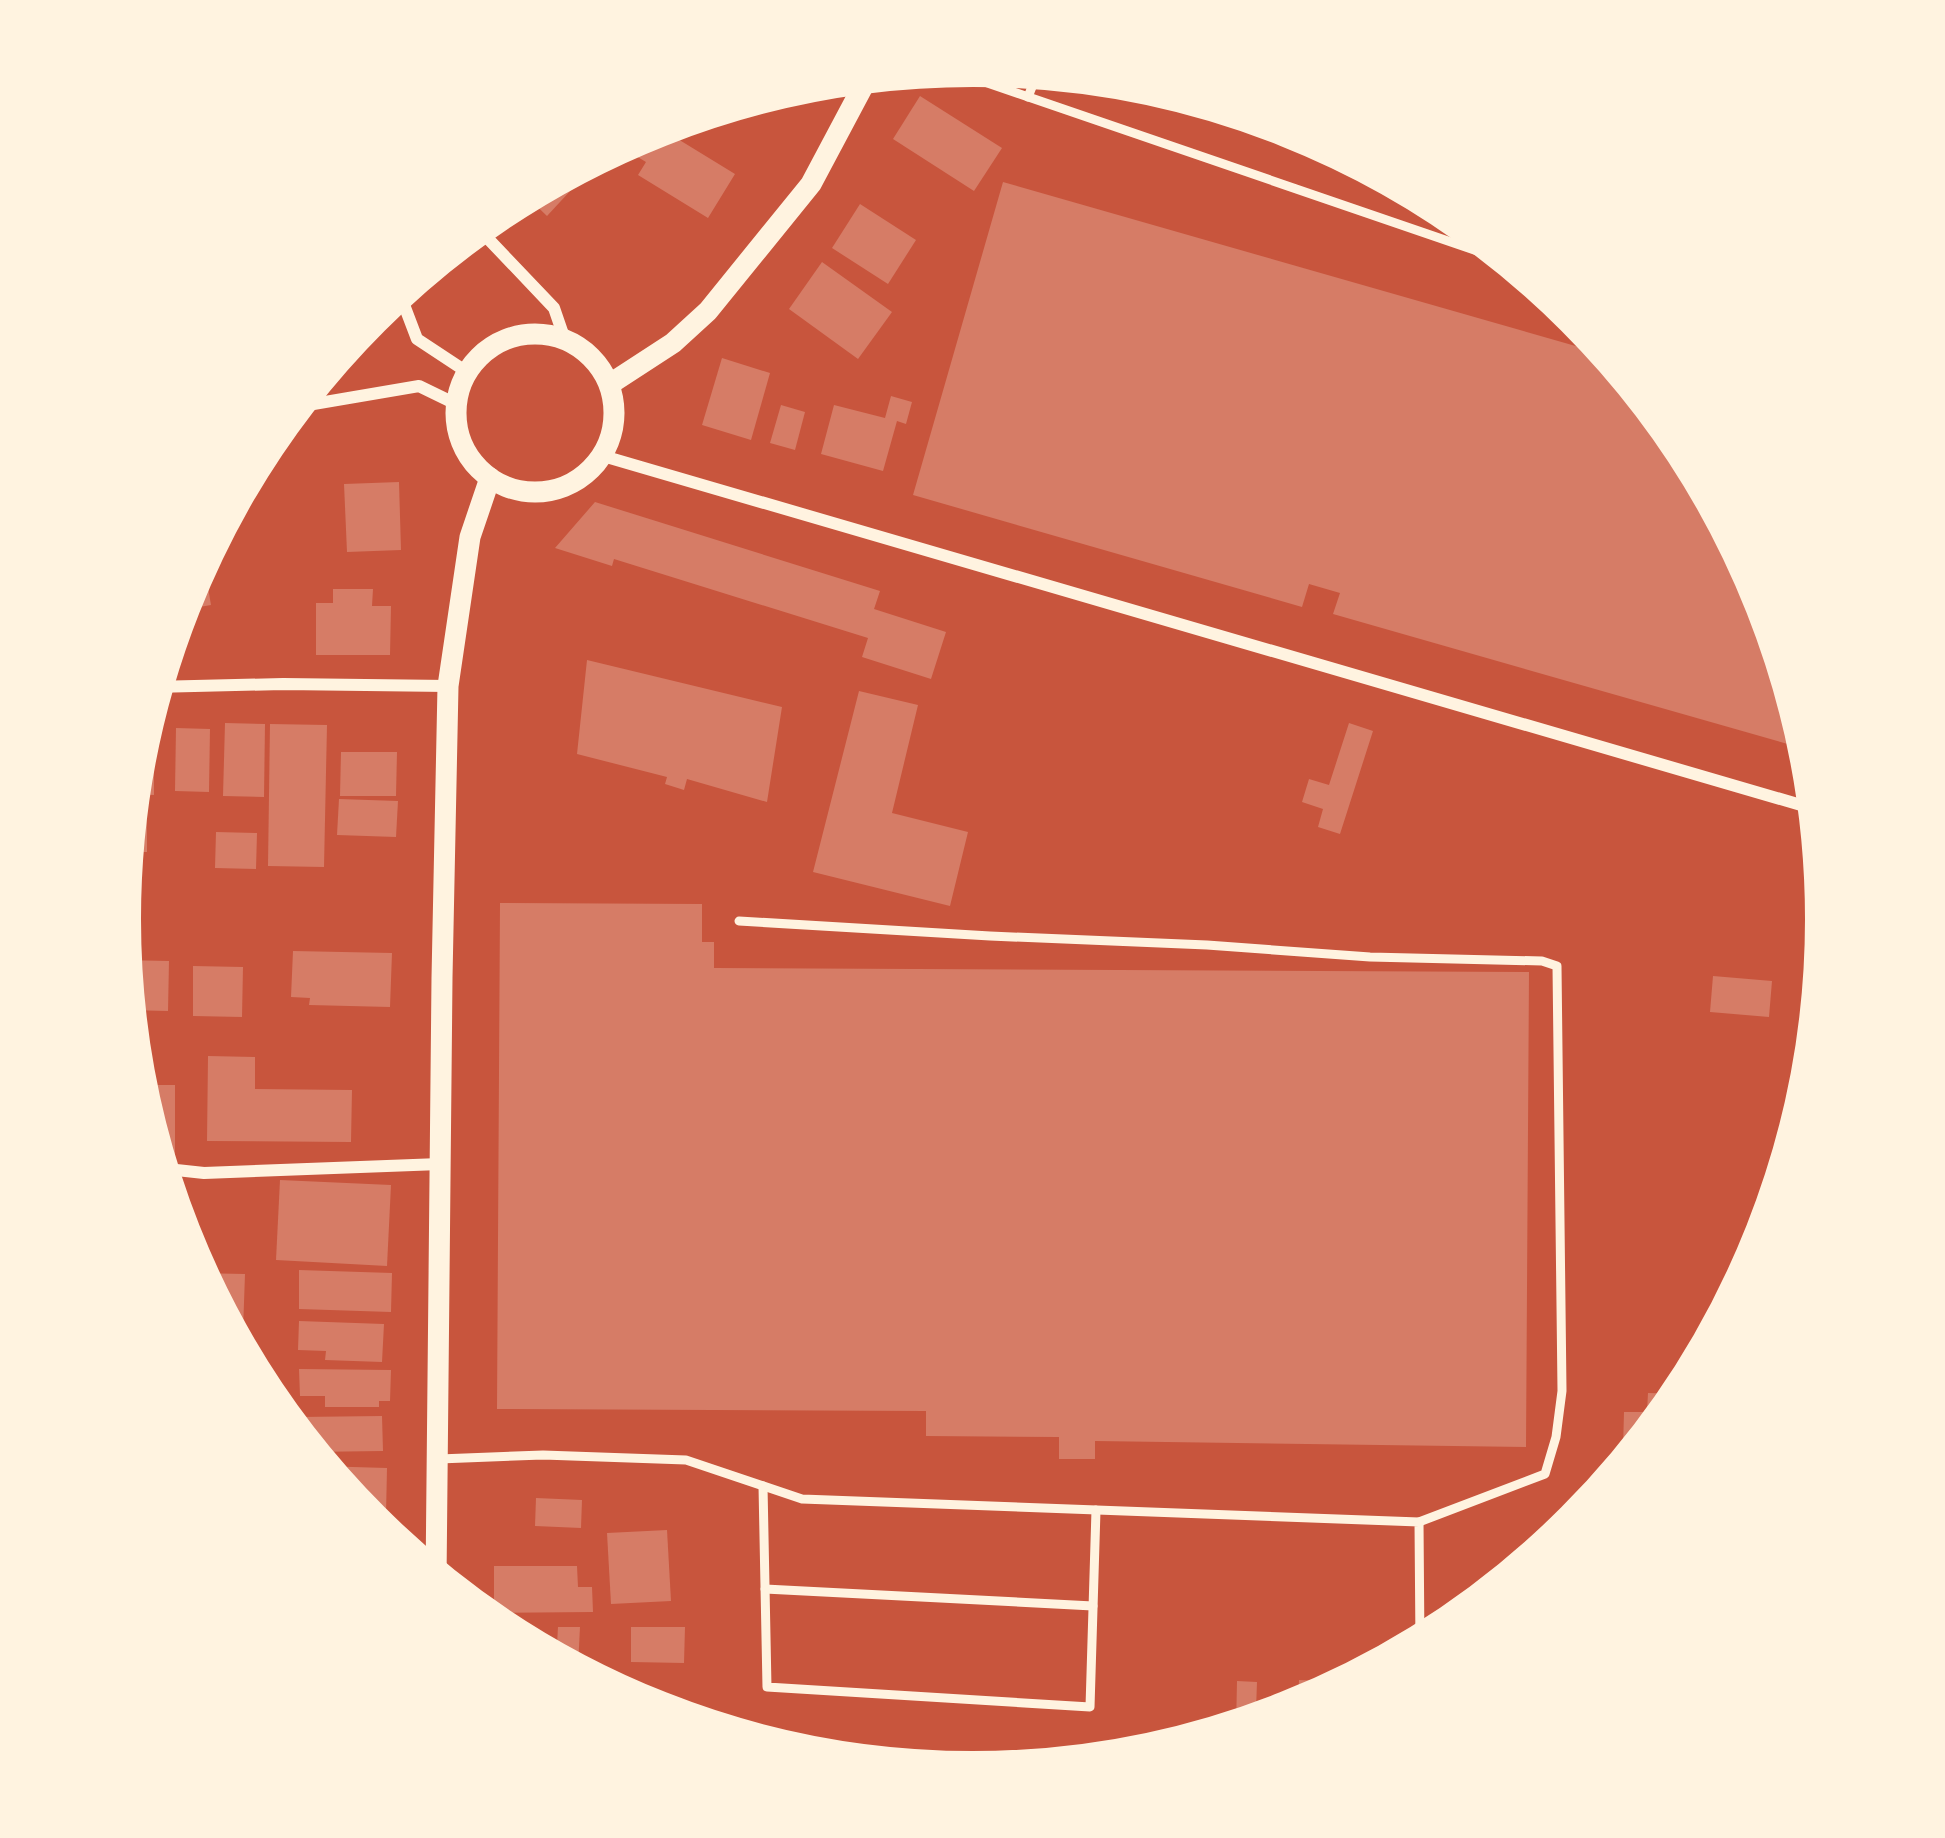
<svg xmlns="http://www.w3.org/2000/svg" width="1945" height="1838" font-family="Helvetica,sans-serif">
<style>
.building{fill:#d67c66}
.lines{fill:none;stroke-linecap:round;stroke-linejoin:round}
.service{stroke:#fff3e0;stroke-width:9}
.minor{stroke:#fff3e0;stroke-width:12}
.tertiary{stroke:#fff3e0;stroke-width:21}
.rim{fill:none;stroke:#fff3e0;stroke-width:6}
</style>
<rect width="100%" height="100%" fill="#c8553d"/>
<g class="building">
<path d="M920,96L1002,148L974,191L893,139Z"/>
<path d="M655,125L735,174L708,218L638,175L646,162L616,144Z"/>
<path d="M610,148L547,216L523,193L609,147Z"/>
<path d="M1003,182L1614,357L1685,444L1764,592L1812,751L1333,614L1340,593L1309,584L1302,607L913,495Z"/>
<path d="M860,204L916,240L888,284L832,248Z"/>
<path d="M822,262L892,312L858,359L789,309Z"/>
<path d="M722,358L770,373L751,440L702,425Z"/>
<path d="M891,396L912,402L906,424L897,421L883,471L821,454L834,405L885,418Z"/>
<path d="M781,405L805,412L795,450L770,443Z"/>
<path d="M399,482L401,550L347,552L344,484Z"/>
<path d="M595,502L880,591L874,609L946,632L931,679L862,657L868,638L614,559L612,566L555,548Z"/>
<path d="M202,552L211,605L176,611L182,591Z"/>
<path d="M333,589H373L372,606H391L390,655H316V603H333Z"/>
<path d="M587,660L782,707L767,802L687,779L684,790L665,784L667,777L577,754Z"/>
<path d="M859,691L918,705L892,813L968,832L950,906L813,872Z"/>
<path d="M225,723L265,724L264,797L223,796Z"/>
<path d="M1349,723L1373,731L1340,834L1318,827L1323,809L1302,802L1309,779L1329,785Z"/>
<path d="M270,724L327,725L324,867L268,866Z"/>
<path d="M176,728L210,729L209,792L175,791Z"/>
<path d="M140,729H154V795L129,794L133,751Z"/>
<path d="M341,752H397L396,796H340Z"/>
<path d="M339,799L398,801L396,837L337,835Z"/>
<path d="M128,805H147V852H123Z"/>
<path d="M216,832L257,833L256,869L215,868Z"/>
<path d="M500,903L702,904V942H714V968L1529,972L1526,1447L1095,1441V1459H1059V1437L926,1436V1411L497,1409Z"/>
<path d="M293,951L392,953L390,1007L309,1005L310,998L291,997Z"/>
<path d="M121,960L169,961L168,1011L126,1010Z"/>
<path d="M193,966L243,967L242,1017L193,1016Z"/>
<path d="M1713,976L1772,981L1769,1017L1710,1012Z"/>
<path d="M208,1056L255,1057V1089L352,1090L351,1142L207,1141Z"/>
<path d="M133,1085H175V1155L154,1154Z"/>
<path d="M280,1180L391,1185L387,1266L276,1260Z"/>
<path d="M299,1270L392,1273L391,1312L299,1309Z"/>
<path d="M196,1273L245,1274L242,1360L237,1350Z"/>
<path d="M299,1321L384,1324L382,1362L325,1360L326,1351L298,1350Z"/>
<path d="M299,1369L391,1370L390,1401H379V1407H325V1396H300Z"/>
<path d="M1648,1393L1685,1394L1639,1450L1623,1449L1624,1412H1647Z"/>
<path d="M382,1416L383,1451L308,1452L299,1442V1417Z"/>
<path d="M319,1466L387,1468L386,1515L359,1514Z"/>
<path d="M1588,1491H1605L1588,1512Z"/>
<path d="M536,1498L582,1500L581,1528L535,1526Z"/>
<path d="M667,1530L671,1601L611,1604L607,1533Z"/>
<path d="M494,1566H577L578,1587H592L593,1612L494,1613Z"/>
<path d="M558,1627H580L578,1667H565L556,1662Z"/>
<path d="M631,1627H685L684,1663L631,1662Z"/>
<path d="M1391,1661L1348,1684L1347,1663Z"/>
<path d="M1299,1680L1327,1681L1326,1696L1298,1711Z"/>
<path d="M1237,1681L1257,1682L1256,1710L1293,1712L1236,1729Z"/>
<path d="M637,1698H682V1721L644,1710L637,1706Z"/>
<path d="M1160,1734L1212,1736V1737L1159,1752Z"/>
</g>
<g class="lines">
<g class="service">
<path d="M938,66L1518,265"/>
<path d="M1028,97L1039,69"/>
<path d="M739,921L990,936L1207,945L1370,957L1542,961L1557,966L1562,1391L1556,1437L1545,1474L1419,1522"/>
<path d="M439,1459L543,1455L686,1460L802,1499L1419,1522L1420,1646"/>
<path d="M763,1486L767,1687L1090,1707L1096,1510"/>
<path d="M765,1589L1093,1606"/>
</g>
<g class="minor">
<path d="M475,225L554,308L565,340"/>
<path d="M398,289L417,339L467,372"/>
<path d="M290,408L419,386L456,404"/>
<path d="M603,456L1818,810L1815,1054"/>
<path d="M153,687L283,684L448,686"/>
<path d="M158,1168L204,1173L440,1164"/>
</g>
<g class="tertiary">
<circle cx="535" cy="413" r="79"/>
<path d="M610,384L673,343L708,311L811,184L870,73"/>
<path d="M436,1581L442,978L448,686L470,537L490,478"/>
</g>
</g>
<path d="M0 0H1945V1838H0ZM138 919a835 835 0 1 1 1670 0a835 835 0 1 1-1670 0Z" fill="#fff3e0" fill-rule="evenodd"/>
<path class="rim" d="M138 919a835 835 0 1 1 1670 0a835 835 0 1 1-1670 0Z"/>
</svg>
